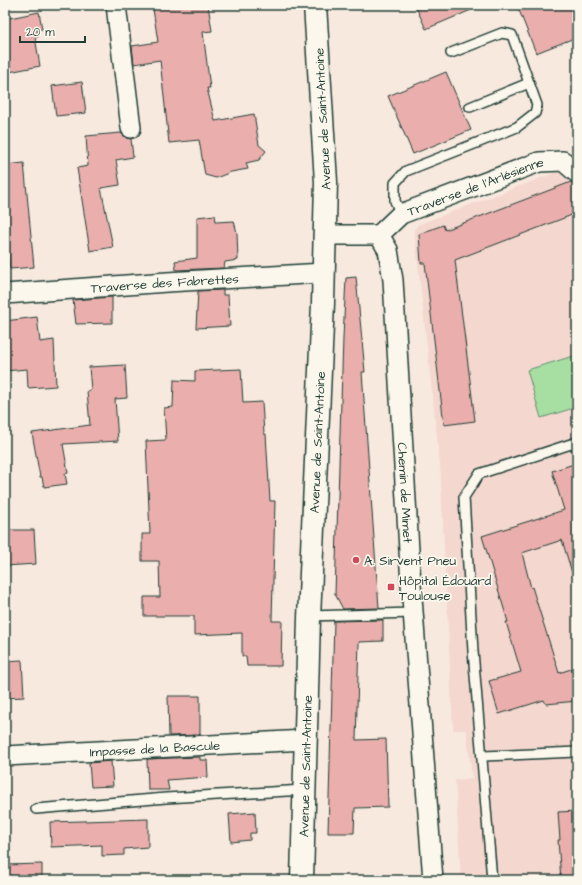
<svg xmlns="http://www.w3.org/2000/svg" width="582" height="885" font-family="'Architects Daughter',sans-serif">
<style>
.built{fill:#f4d8d0}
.green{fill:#a7dfa3;stroke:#638e6c}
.building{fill:#eaafad;stroke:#1f3d34}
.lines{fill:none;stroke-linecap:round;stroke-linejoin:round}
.lane-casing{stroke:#1f3d34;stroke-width:12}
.street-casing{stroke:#1f3d34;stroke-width:22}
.secondary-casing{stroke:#1f3d34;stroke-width:25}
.lane{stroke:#fbf7ec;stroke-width:9}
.street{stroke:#fbf7ec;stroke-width:19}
.secondary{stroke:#fbf7ec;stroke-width:22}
.poi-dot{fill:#d1495b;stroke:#fbf7ec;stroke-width:1.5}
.labels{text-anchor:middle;stroke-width:3.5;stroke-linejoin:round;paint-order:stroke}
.street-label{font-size:13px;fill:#1f3d34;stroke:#fbf7ec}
.poi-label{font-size:13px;fill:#1f3d34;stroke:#fbf7ec;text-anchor:start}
</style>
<rect width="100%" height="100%" fill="#f8e9df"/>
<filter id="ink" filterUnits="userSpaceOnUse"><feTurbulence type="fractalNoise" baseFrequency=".025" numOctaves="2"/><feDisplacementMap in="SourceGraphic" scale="8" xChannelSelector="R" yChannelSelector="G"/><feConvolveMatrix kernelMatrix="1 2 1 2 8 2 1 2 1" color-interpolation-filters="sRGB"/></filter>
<g filter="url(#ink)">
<path class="built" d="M557,172L565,174L573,181L577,190V880H461L455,780L472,778L466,730H453L440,465L414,229L419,224Z"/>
<path class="green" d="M577,355V407L541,418L527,370Z"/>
<g class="building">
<path d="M183,5H208L212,31L203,32L210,88H207L215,121L254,114L259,145L266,151L259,160L246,163L248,169L231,172L216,178L205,175L199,140L169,143L160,60L134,64L132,46L158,42L153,9Z"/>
<path d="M415,5H483L426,29Z"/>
<path d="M517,5H577V37L536,53Z"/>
<path d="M39,12L42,29L37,30L38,37H35L40,66L9,72L5,42V19Z"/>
<path d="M446,72L471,130L413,154L388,96Z"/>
<path d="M82,82L86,113L56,116L52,86Z"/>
<path d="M121,133L126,138L131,139L133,157L116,160L120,185L101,188L113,247L90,251L77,168L88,166L86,136Z"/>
<path d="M24,163L34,267L10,269L8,250H5V165Z"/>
<path d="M571,182L574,184L577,190V213L455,260L475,421L444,425L425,263H421L419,234L443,225L445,230Z"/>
<path d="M215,215L216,222L234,221L237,233L238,260L225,262L224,268L176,270L175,261L197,258V217Z"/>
<path d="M356,277L365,372H362L379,608L343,609L335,594L343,338L346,278Z"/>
<path d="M223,290V295H228L230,326L196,328L198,291Z"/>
<path d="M112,297V323L76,324L73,300Z"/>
<path d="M37,317L40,342L54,340L56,386L28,388L27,369L5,371V321Z"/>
<path d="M125,365L127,398L115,399L118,441L63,444L68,473L65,474L67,484L44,487L42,477H40L32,433L90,425L87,391L91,390L89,367Z"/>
<path d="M241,369L243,403L262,402L264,434H266L270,501H275L272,621H282L281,666H247L246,656H242V633L194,635V616H144V597H160L159,561H142V534H150L146,441L166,440L164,408L173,407L174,380L195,381V371Z"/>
<path d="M577,463V575L573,576L562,540L522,553L531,588L532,587L559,673L577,667V701L546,704L544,700L499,714L489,681L521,672L506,622H508L482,536L564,510L552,471Z"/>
<path d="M5,530H34L36,564L5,566Z"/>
<path d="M383,620V641L359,642L356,740L386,739L388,807L355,808L354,833H328L334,621Z"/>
<path d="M22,660L24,697L5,698V661Z"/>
<path d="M168,696H200V735L169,736Z"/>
<path d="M200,757V760H207L208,777L167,780L169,790H148L147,759Z"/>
<path d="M111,761L113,786L91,787L89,763Z"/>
<path d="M577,811V880H561L558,840H560L558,812Z"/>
<path d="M255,812L256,833H250V840L231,842L229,814Z"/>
<path d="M148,819V847L124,849V855L102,856V845L51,847L50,822Z"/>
<path d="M42,864V880H5V865Z"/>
</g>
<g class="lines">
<defs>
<g id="lane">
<path d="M470,107L529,83"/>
<path d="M401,214L395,201V183L406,171L517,127L535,113L537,105L512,35L502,33L451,53"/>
<path d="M309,616L413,613"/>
<path d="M483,756L577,752"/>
<path d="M36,809L166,798L304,790"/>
<path d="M492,880L473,651L464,497L479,474L577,442"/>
</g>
<g id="street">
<path d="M116,5L131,128"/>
<path id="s1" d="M325,235H379L388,250L393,280L411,584L433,880"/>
<path id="s2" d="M379,235L401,214L539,162L563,161L577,173"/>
<path id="s3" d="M5,294L167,282L324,273"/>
<path id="s4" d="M5,756L305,740"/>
</g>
<g id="secondary">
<path id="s5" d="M302,880L309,618L323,303L326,182L315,5"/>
</g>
</defs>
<use href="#lane" class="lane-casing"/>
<use href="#street" class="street-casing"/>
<use href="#secondary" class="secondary-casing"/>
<use href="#lane" class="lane"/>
<use href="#street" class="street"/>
<use href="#secondary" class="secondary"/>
</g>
</g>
<g class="poi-dot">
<circle cx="356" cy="560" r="4"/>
<rect x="387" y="583" width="8" height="8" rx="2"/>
</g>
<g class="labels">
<g class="street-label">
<text transform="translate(322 119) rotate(-93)" y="5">Avenue de Saint-Antoine</text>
<text dy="5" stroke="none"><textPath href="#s2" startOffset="110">Traverse de l'Arlésienne</textPath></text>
<text dy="5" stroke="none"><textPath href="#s3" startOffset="160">Traverse des Fabrettes</textPath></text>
<text dy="5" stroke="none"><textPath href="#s5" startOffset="438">Avenue de Saint-Antoine</textPath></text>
<text dy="5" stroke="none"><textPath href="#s1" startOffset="315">Chemin de Mimet</textPath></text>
<text dy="5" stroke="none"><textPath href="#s4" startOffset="150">Impasse de la Bascule</textPath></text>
<text dy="5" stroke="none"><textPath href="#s5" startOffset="114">Avenue de Saint-Antoine</textPath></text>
</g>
<g class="poi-label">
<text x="364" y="565">A. Sirvent Pneu</text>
<text x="399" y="585">Hôpital Édouard<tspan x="399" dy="15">Toulouse</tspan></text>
</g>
</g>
<rect width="582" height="885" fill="none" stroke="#fbf7ec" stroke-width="20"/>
<rect x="10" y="10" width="562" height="865" fill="none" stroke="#1f3d34" stroke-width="1.5" filter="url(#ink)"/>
<path d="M20 36v6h65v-6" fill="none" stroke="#1f3d34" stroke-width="2"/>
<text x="26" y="36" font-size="12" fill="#1f3d34" stroke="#fbf7ec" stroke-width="3" paint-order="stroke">20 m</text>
</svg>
